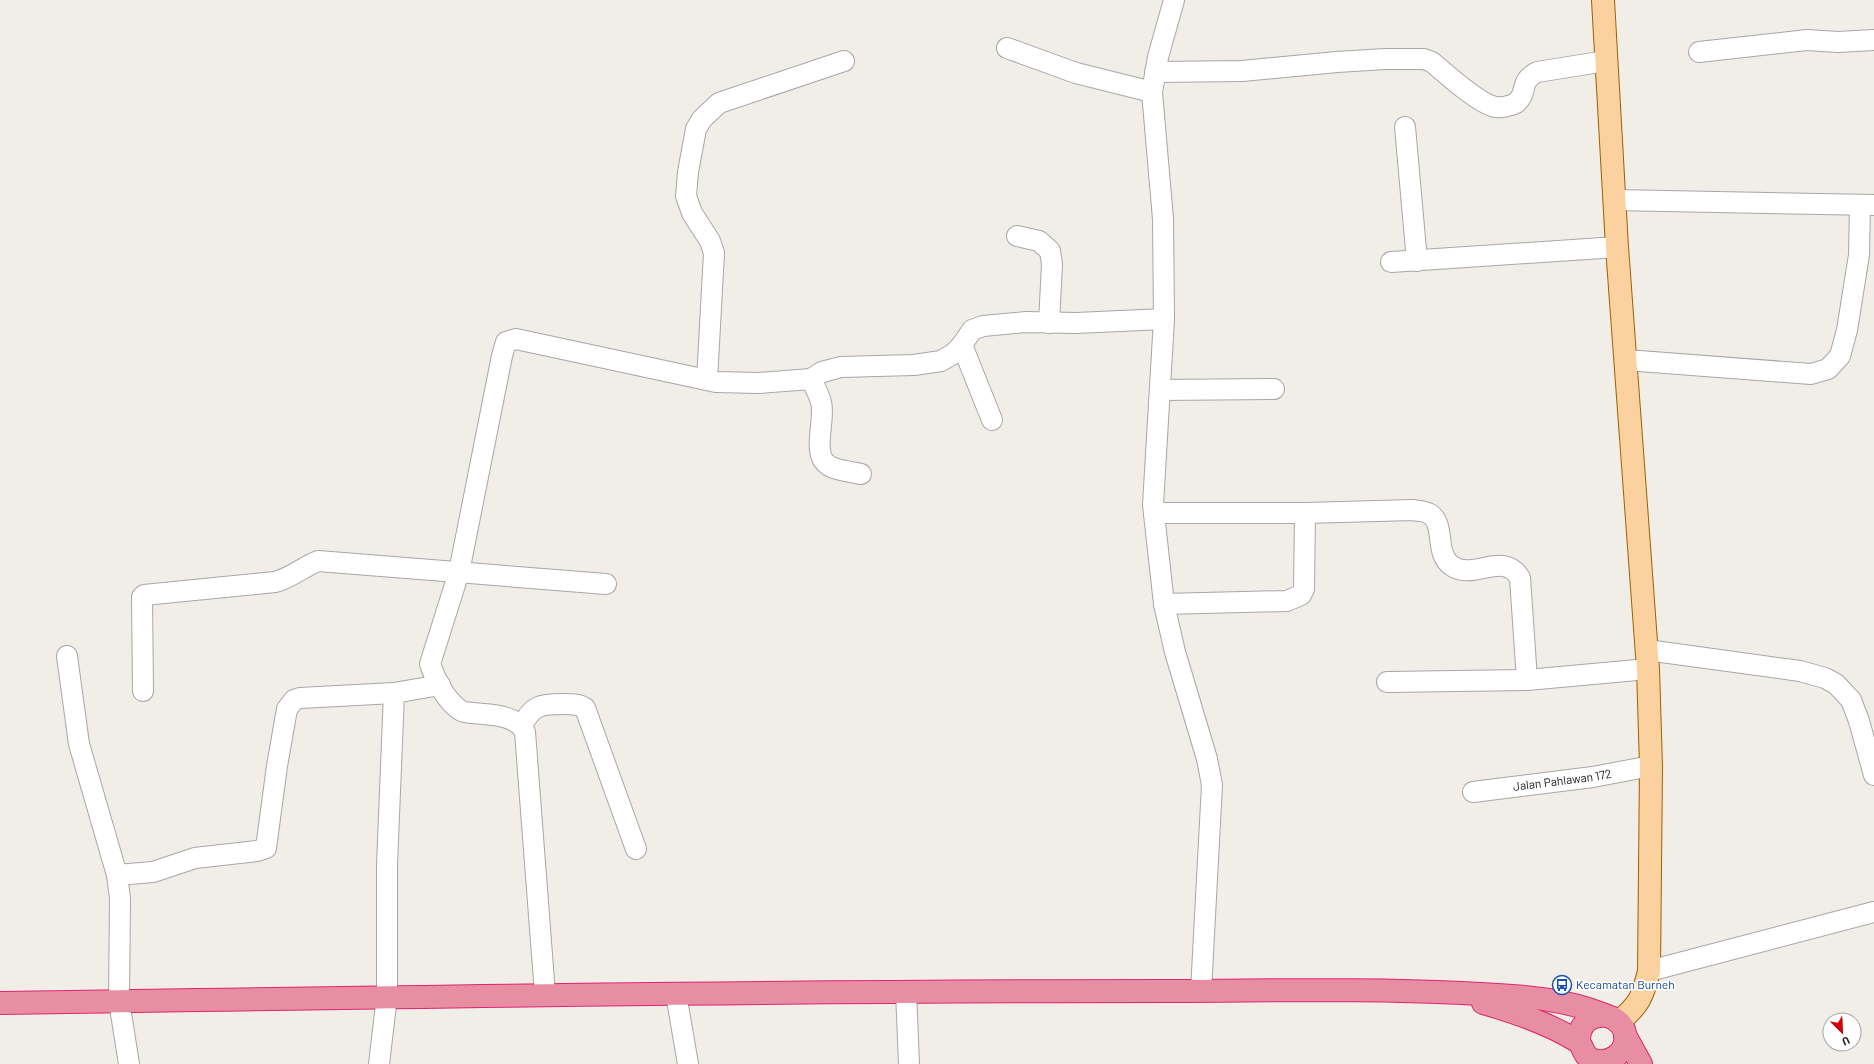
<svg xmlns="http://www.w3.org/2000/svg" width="1874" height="1064" font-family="Barlow,sans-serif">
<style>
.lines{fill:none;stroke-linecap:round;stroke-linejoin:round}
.minor-casing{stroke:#a7a7a7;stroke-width:22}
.major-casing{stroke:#9c6200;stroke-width:24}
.highway-casing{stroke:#dd266c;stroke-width:24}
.minor{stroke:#fff;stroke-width:20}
.major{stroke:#fcd1a0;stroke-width:22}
.highway{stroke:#e88ea3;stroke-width:22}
.labels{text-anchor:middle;stroke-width:3.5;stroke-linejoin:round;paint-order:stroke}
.street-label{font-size:12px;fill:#202020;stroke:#fff}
.transit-label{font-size:12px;fill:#164399;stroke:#fff;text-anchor:start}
</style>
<rect width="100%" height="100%" fill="#f1ede7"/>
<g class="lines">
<defs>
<g id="minor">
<path d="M1174,0L1158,57L1152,92L1163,219L1164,319L1153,505L1164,604L1175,652L1207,759L1212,785L1201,991"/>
<path d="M1007,48L1076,73L1152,92"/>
<path d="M1699,52L1807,40L1838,42L1874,40"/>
<path d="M1155,72L1242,71L1337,62L1385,59H1424L1432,62C1446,74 1478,103 1495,107C1501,108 1511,106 1516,103C1529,92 1518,82 1537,72L1606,61"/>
<path d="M1405,127L1417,261"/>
<path d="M1614,200L1874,205"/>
<path d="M1017,236L1039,241L1050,251L1052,264L1049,323"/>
<path d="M1391,262L1617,247"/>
<path d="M962,345L992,420"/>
<path d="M1626,360L1811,374L1828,369L1840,356L1847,330L1859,255L1860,206"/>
<path d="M811,379C814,386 819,394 821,402C826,419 811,454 828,465C834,470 853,472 861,474"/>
<path d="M707,380L714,253L710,241L692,213L686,196L688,172L696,129L702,119L719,103L844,61"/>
<path d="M1160,390L1274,389"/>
<path d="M1154,513H1305L1413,510C1417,511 1424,511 1428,513C1447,522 1433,553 1452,566C1474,581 1504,550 1520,578L1527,680"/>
<path d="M1164,604L1287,601L1301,595L1304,589L1305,513"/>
<path d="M1647,650L1800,671L1825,678L1836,684L1851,700L1859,721L1874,775"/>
<path d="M67,656L79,744L117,875L120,898L119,1001L129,1064"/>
<path d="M1387,682L1527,680L1648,669"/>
<path d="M143,691L142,597L144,595L275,582C291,578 303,567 318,561L606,584"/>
<path d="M522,726C532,705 541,704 563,704C571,704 579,704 585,708L636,849"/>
<path id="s1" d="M1473,792L1593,777L1651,766"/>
<path d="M117,875L153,872L195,858L257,851L266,848L277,766L287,709L294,700L300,698L394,693L440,685"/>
<path d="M1649,971L1874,912"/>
<path d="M906,991L909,1064"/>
<path d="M545,994L525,732C516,714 490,715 472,713C468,712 463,713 460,710C446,701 435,679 430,664L459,572L502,356L506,342L516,339L716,382L759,383L811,379L822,372L841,367L914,365L941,361L953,354L962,345L972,330L983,326L1026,322L1076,323L1164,319"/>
<path d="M676,994L688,1064"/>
<path d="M379,1064L387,996V865L394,693"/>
</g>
<path id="major" d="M1603,0L1617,247L1648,669L1651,766L1649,971C1643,996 1639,1006 1618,1022"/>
<g id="highway">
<path d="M0,1003C388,997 776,991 1164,991C1263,991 1363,988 1462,993C1513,996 1558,996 1605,1015"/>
<path d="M1483,1003C1515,1012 1548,1023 1577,1041C1585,1046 1581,1058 1597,1061C1610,1063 1623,1054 1625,1042C1630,1010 1578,1004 1579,1042"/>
<path d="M1625,1035L1641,1064"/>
</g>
</defs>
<use href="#minor" class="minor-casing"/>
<use href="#major" class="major-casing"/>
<use href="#highway" class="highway-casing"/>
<use href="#minor" class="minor"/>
<use href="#major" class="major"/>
<use href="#highway" class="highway"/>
</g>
<defs>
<symbol id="bus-ring" viewBox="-11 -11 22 22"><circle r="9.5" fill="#fff" stroke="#1a4fb4" stroke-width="1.5"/><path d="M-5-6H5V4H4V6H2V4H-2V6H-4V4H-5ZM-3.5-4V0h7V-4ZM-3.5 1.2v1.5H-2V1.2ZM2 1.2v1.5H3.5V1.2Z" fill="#1a4fb4"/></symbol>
</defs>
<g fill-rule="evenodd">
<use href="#bus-ring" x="1551" y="974" width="22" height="22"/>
</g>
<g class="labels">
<g class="street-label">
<text dy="4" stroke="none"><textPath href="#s1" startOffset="90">Jalan Pahlawan 172</textPath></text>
</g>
<g class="transit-label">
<text x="1576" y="989">Kecamatan Burneh</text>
</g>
</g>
<g transform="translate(1842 1032) rotate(156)"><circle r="19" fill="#ffffff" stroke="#a6a6a6"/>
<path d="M0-3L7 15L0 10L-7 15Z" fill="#d00008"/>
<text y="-6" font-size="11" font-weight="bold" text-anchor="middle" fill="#202020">U</text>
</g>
</svg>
